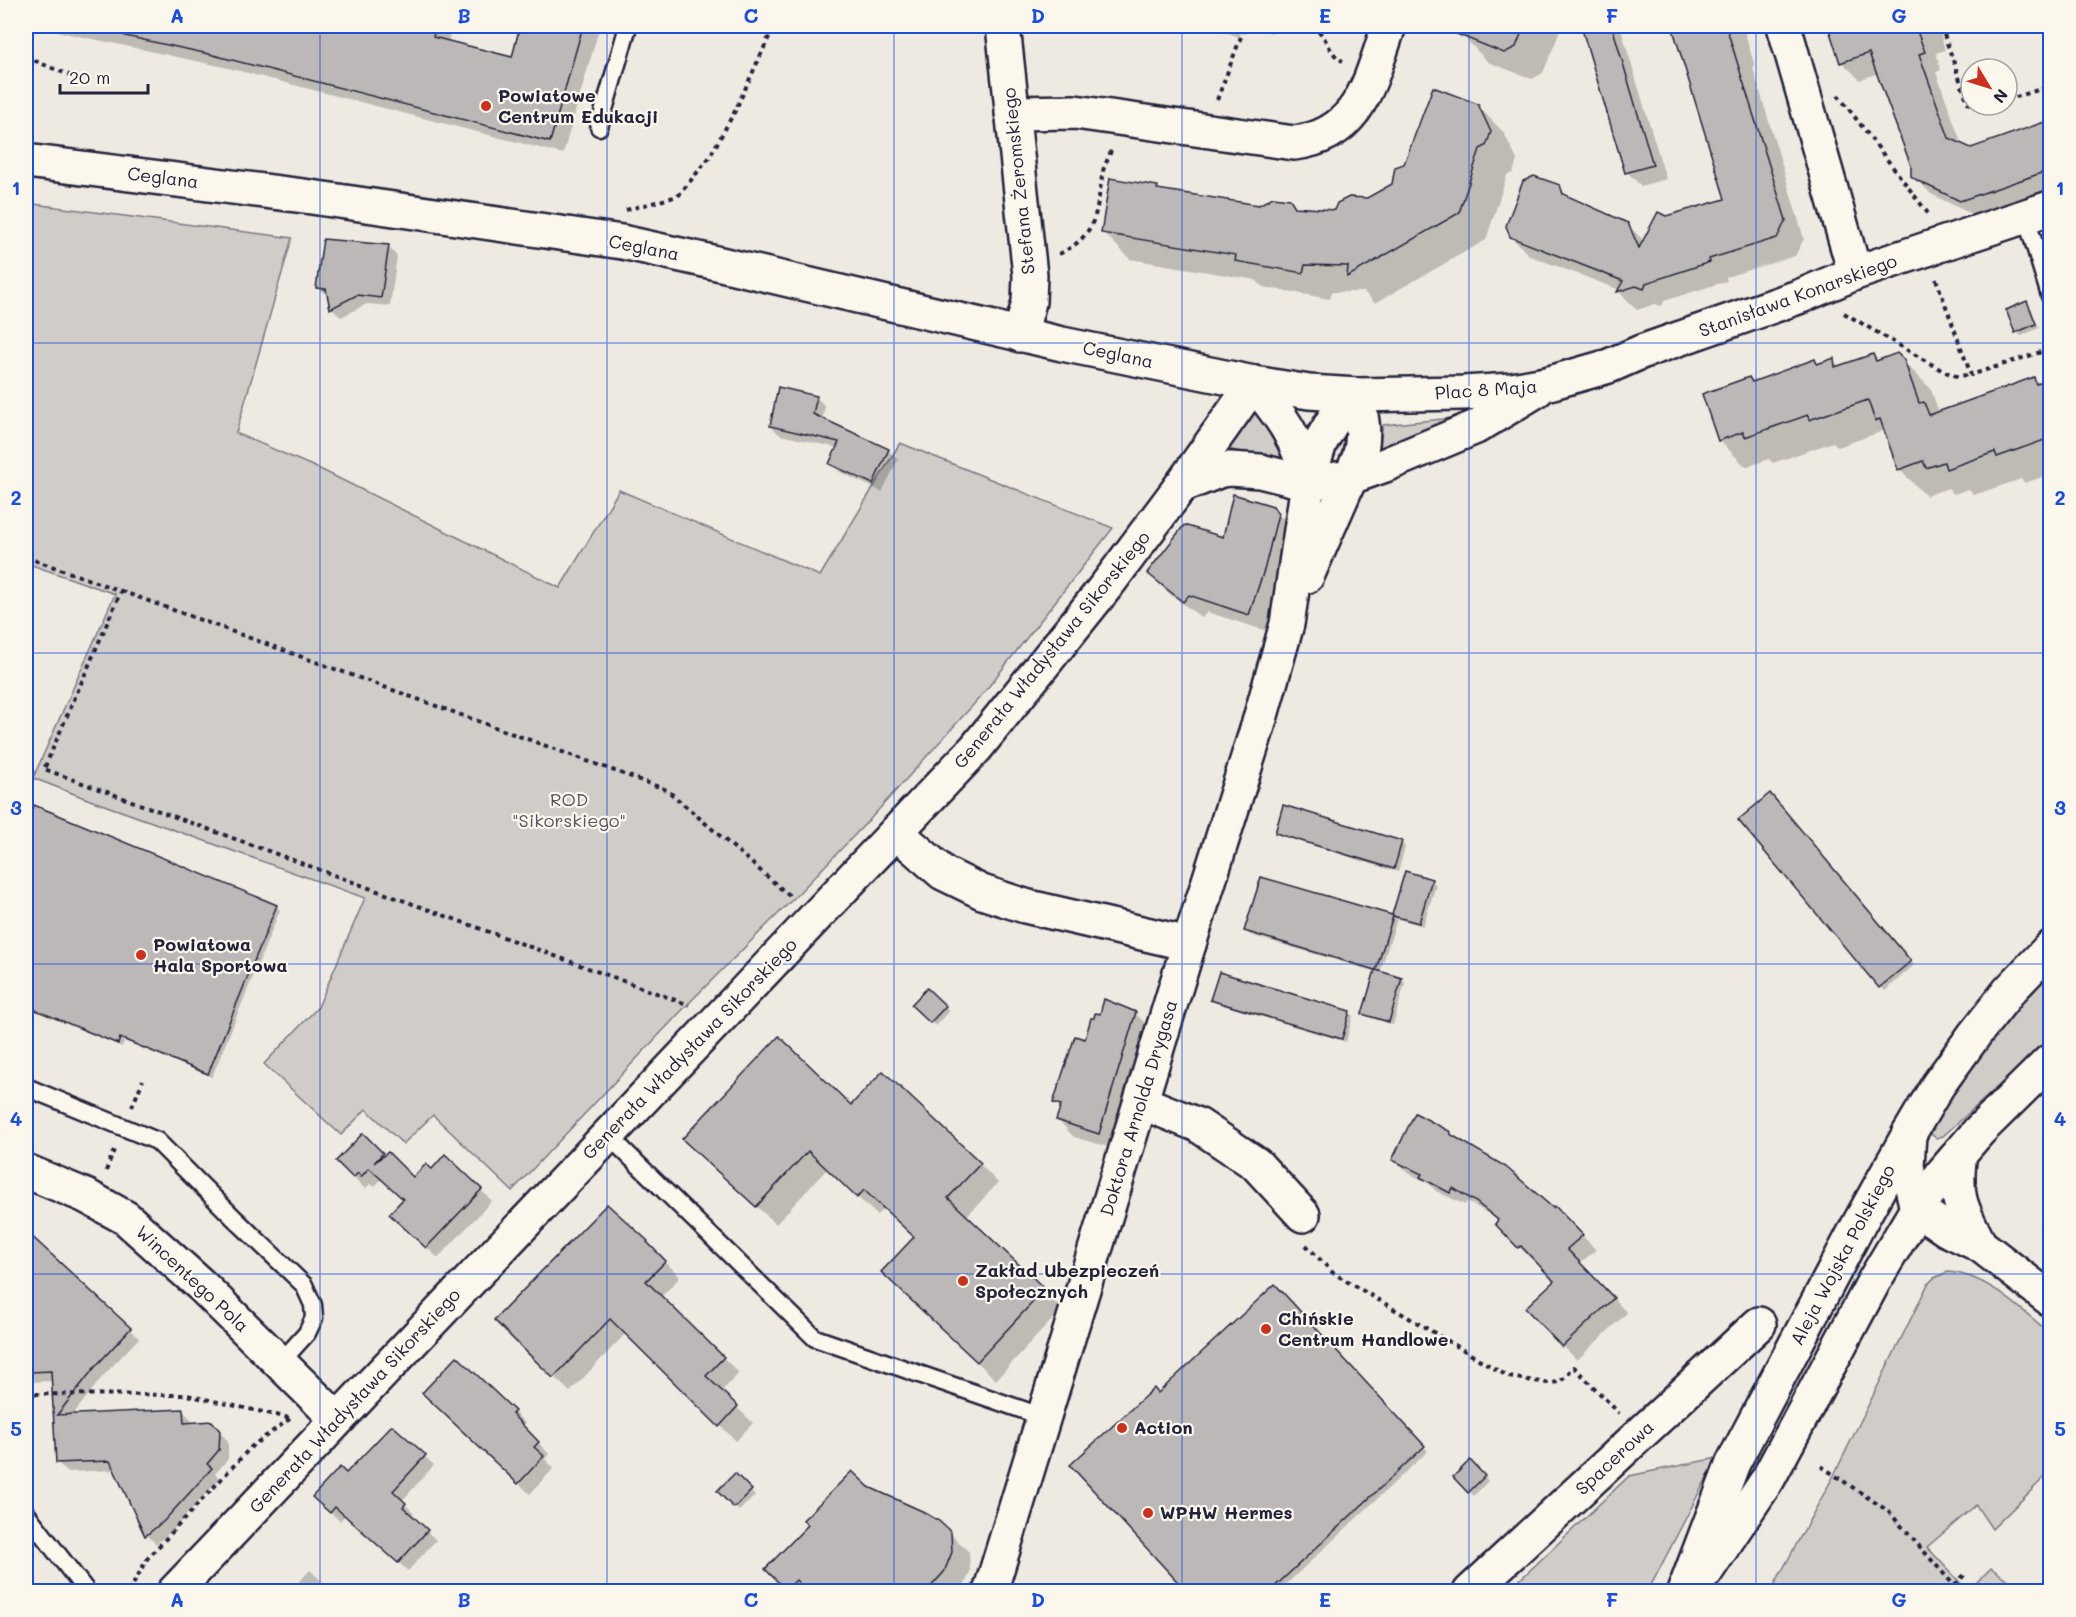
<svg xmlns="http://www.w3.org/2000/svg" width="2076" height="1617" font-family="Mali,sans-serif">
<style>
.green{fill:#d0cdc9;stroke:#797882;stroke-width:1.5}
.shadow{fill:#0003}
.building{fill:#bcb8b8;stroke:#22223b;stroke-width:1.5}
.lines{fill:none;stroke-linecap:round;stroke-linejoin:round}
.lane-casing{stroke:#22223b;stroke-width:21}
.street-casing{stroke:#22223b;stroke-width:38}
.secondary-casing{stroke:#22223b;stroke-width:38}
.path{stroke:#22223b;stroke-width:4;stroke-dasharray:4.5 4.5;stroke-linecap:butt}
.lane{stroke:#fbf7ec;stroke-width:16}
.street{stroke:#fbf7ec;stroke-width:33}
.secondary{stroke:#fbf7ec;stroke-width:33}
.grid{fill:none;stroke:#1d4ed8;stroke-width:1.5;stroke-opacity:0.55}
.poi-dot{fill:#c8321e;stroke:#fbf7ec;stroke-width:2}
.labels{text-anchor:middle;stroke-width:4.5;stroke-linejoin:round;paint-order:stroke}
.poi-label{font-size:18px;font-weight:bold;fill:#22223b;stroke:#fbf7ec;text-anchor:start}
.street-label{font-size:18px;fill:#22223b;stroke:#fbf7ec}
.park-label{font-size:18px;fill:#565566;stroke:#fbf7ec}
.neatline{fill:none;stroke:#1d4ed8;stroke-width:2}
.grid-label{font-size:20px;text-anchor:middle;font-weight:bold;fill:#1d4ed8}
</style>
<rect width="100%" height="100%" fill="#eeeae2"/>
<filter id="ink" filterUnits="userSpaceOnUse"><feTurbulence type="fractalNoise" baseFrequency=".0167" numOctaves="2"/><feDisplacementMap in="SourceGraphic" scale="12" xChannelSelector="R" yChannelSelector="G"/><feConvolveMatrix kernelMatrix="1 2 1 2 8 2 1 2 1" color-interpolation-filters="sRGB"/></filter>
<g filter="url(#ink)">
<g class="green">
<path d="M26,203L292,238L236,433L324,471L560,588L619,490L820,576L900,443L1113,528L982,695L872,817L793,899L688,1004L512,1191L433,1115L403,1144L366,1109L341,1135L264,1064L318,1007L365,898L90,800L33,778L115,594L26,563Z"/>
<path d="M1252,413C1268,413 1283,455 1290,469L1224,447Z"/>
<path d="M1453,418H1462L1378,451L1383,425Z"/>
<path d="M2050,972V1040L1943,1136L1936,1138L1931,1134L1930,1130L1932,1127C1967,1072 2004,1017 2050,972Z"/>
<path d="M1948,1272C1987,1274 2021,1310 2050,1333V1472L1992,1529L1976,1505L1927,1547L1968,1591L1991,1568L2023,1591H1771L1834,1475L1928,1284L1934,1278Z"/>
<path d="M1717,1458L1648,1591L1507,1592L1629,1476Z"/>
</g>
<g class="shadow">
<path d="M54,26H452L448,43L513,59L522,26H600L563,154L224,67L60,32Z"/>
<path d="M1209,26H1243L1239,37Z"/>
<path d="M1251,26H1275L1272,33Z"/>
<path d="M1457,26H1562L1543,73L1532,79L1488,62L1461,34Z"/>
<path d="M1583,26H1620L1666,179L1641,186L1627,172Z"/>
<path d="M1674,26H1743L1755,67L1753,68L1804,239L1795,256L1726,277L1727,281L1664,301L1662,306L1655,304L1637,310L1619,292L1620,290L1530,256L1511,237L1559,187L1571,199L1627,224L1644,241L1666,218L1726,200Z"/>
<path d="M1829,26H1938L1945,50L1936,53L1941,70L1936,72L1962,145L1971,149L2050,122V194L1979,218L1931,194L1913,175L1912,166L1878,73L1860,80L1842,62Z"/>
<path d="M1477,105L1504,133L1517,160L1513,173L1507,175L1486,240L1375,303L1364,292H1332L1330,299L1263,287L1256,280L1130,259L1103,232L1157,187L1161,191L1259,206L1289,200L1297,208L1335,211L1368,200L1393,185L1405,165Z"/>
<path d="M388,247L397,256L390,306L367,304L341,317L332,308L329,297L317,287Z"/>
<path d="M2026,303L2031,307L2039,328L2021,336L2017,332Z"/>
<path d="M1873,355L1879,361H1903L1931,389L1939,413L2034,379L2040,385L2050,381V474L2025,483L2021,479L1974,495L1969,489L1954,494L1948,488L1926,496L1899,469L1886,430L1838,447L1833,442L1773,463L1769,459L1746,467L1719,440L1749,379L1754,383L1815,361L1819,365L1833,360L1840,367Z"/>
<path d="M816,397L825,406L822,420L889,451L898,460L882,492L840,472L830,463L838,448L780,435L771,426Z"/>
<path d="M1272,508L1291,526L1282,585L1267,631L1207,612L1202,618L1166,591L1149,573L1224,539Z"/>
<path d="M1774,799L1914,965L1885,991L1740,820Z"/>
<path d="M34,807L276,906L280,910L212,1077L124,1041L122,1047L26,1007V828Z"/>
<path d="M1277,832L1401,842L1405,847L1398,872L1281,836Z"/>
<path d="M1406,873L1432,881L1436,885L1423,926L1397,919L1380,972L1401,979L1405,983L1393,1025L1368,1017L1364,1013L1376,972L1250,935L1246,930L1262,879L1393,917Z"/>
<path d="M927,990L949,1011L935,1026L913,1005Z"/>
<path d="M1212,999L1349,1012L1353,1016L1346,1042L1216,1003Z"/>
<path d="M1135,1013L1152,1030L1115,1149L1074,1137L1058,1120L1061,1109L1055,1102L1087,1041L1095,1020Z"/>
<path d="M851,1107L980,1164L998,1183L966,1217L1062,1309L996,1380L902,1290L915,1238L884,1208L877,1215L827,1169L776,1224L703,1158Z"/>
<path d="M1450,1133L1458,1141L1569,1222L1596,1250L1580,1263L1627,1313L1577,1360L1563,1346L1556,1281L1535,1259L1533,1261L1519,1247L1499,1222L1492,1216L1467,1201L1465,1205L1436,1191L1428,1183L1408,1173L1394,1160Z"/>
<path d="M363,1135L385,1157L413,1180L432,1171L481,1190L492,1201L438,1258L403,1225L405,1199L382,1179L374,1187L370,1184L365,1189L354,1177Z"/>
<path d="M607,1206L647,1242L680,1277L661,1297L739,1373L721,1392L753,1423L736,1441L626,1333L570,1392L496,1320Z"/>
<path d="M2050,1209V1235L2039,1224Z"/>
<path d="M26,1233L139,1338L103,1376L72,1416L182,1410L191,1419L192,1424L211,1423L228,1441V1459L215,1474L220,1478L173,1530L156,1544L147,1535L116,1470L67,1472L58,1463L53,1381L26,1382Z"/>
<path d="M1275,1286L1428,1451L1278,1592H1189L1158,1395Z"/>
<path d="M435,1404L514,1412L525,1423L522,1426L549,1454L545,1459L554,1468L530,1494Z"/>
<path d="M424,1456L434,1465L402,1501L414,1513L411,1517L436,1540L408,1571L345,1515L340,1521L323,1506Z"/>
<path d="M1470,1462L1488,1481L1474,1496L1455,1477Z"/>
<path d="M735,1475L755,1496L739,1511L719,1491Z"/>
<path d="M868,1488L950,1533L969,1552L970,1571L962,1592H790L767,1569L810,1525Z"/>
<path d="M310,1570L331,1590L330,1592H299L294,1587Z"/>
</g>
<g class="building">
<path d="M126,26H436L433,37L512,57L520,26H583L550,142L209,54L125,36Z"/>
<path d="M1440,26H1524L1516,47L1504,53L1439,27Z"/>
<path d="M1581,26H1612L1653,165L1625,173Z"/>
<path d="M1672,26H1726L1786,220L1777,238L1709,259L1710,262L1646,283L1644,289L1636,286L1617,292L1623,281L1510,237L1506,226L1523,181L1534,176L1560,185L1563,194L1628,223L1639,248L1658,212L1666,216L1725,199Z"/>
<path d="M1828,26H1915L1925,52L1919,54L1949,138L1971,148L2050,120V170L1960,201L1918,181L1911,176V166L1869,53L1840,63Z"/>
<path d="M1433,87L1478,104L1491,132L1486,146L1480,149L1459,213L1347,277L1348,266L1305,265L1303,273L1235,261L1236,255L1101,233L1110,178L1158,186L1157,189L1259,205L1273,197L1290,199L1295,207L1334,210L1337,203L1349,197L1367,198L1392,184L1395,167L1404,164Z"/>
<path d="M323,239L389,245L381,298L357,295L330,309L326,289L316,288Z"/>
<path d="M2027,301L2036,324L2015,333L2006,310Z"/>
<path d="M1897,353L1904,360L1919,403L1924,402L1929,415L2034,377L2036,384L2050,380V438L1997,457L1995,452L1946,469L1944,462L1926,468L1923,461L1898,470L1880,419L1875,421L1868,400L1809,420L1808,415L1745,437L1743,432L1718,441L1702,394L1749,377L1752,382L1815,359L1817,364L1834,358L1835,367L1873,354L1876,361Z"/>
<path d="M778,387L817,396L813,414L889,449L873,484L829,464L839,442L770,426Z"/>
<path d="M1233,494L1273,506L1278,514L1265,567L1249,615L1189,595L1183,602L1147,573L1184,525L1223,537Z"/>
<path d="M1770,793L1911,961L1879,988L1738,820Z"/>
<path d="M34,805L277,905L208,1074L120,1038L118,1044L26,1006V824Z"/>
<path d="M1283,805L1402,841L1394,869L1275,833Z"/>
<path d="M1405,871L1432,879L1419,923L1393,916L1376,970L1402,978L1389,1022L1362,1014L1375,970L1244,931L1261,877L1392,915Z"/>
<path d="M1219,972L1350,1011L1342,1039L1210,1000Z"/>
<path d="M927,988L946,1006L930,1023L911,1005Z"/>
<path d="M1104,999L1136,1012L1099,1134L1056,1120L1061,1105L1053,1103L1075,1036L1085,1039L1091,1018H1094L1095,1013L1100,1014Z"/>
<path d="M779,1036L851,1105L883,1071L981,1163L948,1198L1045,1289L977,1362L881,1272L914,1237L864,1190L857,1198L808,1151L756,1207L682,1139Z"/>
<path d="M1415,1113L1451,1132L1450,1134L1506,1167L1553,1208L1555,1206L1583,1235L1567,1249L1614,1298L1562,1347L1525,1308L1554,1281L1521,1246L1518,1248L1495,1224L1498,1220L1476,1202L1453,1188L1450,1193L1420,1177L1422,1174L1392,1160Z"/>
<path d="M363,1133L383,1153L374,1163L388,1152L413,1177L426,1164L432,1169L445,1154L482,1189L426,1248L389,1214L403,1199L369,1168L361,1177L358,1173L353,1178L336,1161Z"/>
<path d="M607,1204L648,1241L647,1242L666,1261L646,1281L724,1357L706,1376L738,1406L719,1427L610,1319L553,1378L494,1320Z"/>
<path d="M26,1231L131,1328L95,1367L57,1415L183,1409L184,1423L212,1421L220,1431L219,1450L207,1464L212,1468L164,1521L145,1536L110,1461L56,1463L51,1371L31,1372V1370H26Z"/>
<path d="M1275,1284L1425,1446L1269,1592H1187L1070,1465L1154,1388L1158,1393Z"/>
<path d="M457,1356L515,1411L512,1414L539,1442L534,1447L544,1456L518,1484L422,1393Z"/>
<path d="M392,1425L426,1455L393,1491L406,1503L403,1507L428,1530L398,1563L335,1507L330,1513L312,1497L340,1467L346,1473Z"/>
<path d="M1470,1460L1485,1476L1468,1493L1453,1477Z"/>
<path d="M852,1471L869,1487L922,1511L939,1521L951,1532L952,1552L944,1572L926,1592H807L796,1580L786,1590L765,1569L808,1525L803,1520Z"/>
<path d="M735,1473L752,1490L734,1508L717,1491Z"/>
</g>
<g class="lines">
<defs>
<g id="lane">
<path d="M599,127L628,26"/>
<path d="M2026,217L2050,296"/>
<path d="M26,1087L157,1141L234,1218L304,1285L313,1305L314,1318L307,1333L280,1363"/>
<path d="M608,1135L815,1338L1029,1412L1045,1415"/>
<path d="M26,1513L87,1592"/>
</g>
<g id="street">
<path d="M1003,26L1030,275L1029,302L1020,335"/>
<path d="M1784,26L1855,273"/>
<path d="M1012,113L1075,112L1294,143C1361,135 1370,80 1389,26"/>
<path d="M26,161L304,196L622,242L708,261L1062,344L1254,383L1309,392L1357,395L1463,393L1512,390L1546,384L1609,366L1641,352L1801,296L1855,273L2050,208"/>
<path d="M1254,383C1281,416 1300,441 1308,483"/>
<path d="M1181,486L1221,470L1230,469L1260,471L1308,483L1351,477L1385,465L1476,427L1537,390"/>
<path d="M1307,576L1359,458C1366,435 1362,418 1357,395"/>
<path d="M896,832L943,873L982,892L1025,906L1189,944"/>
<path d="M1141,1102L1198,1125L1256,1164L1303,1215"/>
<path d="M1909,1134L1907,1166L1917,1209L1946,1229L1980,1245L2050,1299"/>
<path d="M1960,1152C1954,1196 1960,1207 1980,1245"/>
<path d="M26,1171L86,1196L126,1218L202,1286L337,1419"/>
<path d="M174,1592L976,748L1107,585L1181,486L1254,383"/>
<path d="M990,1592L1189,944L1258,726L1287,624L1308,483L1315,459L1320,443L1334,419L1357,395"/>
<path d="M1470,1592L1759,1324"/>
</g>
<g id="secondary">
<path d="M1705,1573L1768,1479L1874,1281L1917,1209L1942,1174L1979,1131L2050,1061"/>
<path d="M1684,1592L1733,1463L1860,1222L1909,1134L1938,1085L1975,1034L2009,991L2050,948"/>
</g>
</defs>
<use href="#lane" class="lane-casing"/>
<use href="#street" class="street-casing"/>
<use href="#secondary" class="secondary-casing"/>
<g class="path">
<path d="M1311,26C1327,32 1327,54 1343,61"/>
<path d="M1941,26L1968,103L1971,104"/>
<path d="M26,57L83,81"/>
<path d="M1838,95L1930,216"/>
<path d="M1217,100L1245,26"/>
<path d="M2007,100L2050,86"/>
<path d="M1974,105L1983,108L1991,105"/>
<path d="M626,210L678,196L709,158L735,111L774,26"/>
<path d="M1059,254C1099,235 1096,210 1103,171C1105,163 1110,157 1111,149"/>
<path d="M1936,279L1971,375L2050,349"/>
<path d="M1844,313L1943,371L1956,376L1971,375"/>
<path d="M26,557L121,591L44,769L689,1005"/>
<path d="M121,591L667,790L792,898"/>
<path d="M132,1107L143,1080"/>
<path d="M106,1171L115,1147"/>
<path d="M1306,1245L1333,1273L1509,1377L1547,1383L1560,1382L1574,1367L1619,1413"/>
<path d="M26,1394L187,1395L289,1418"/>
<path d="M1821,1466L1888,1511L1960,1592"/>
<path d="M1955,1585L1966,1573"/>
<path d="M129,1592L147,1559L252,1446L291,1418"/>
</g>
<use href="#lane" class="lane"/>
<use href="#street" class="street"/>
<use href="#secondary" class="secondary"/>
</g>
</g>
<path class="grid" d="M320,26V1592M607,26V1592M894,26V1592M1182,26V1592M1469,26V1592M1756,26V1592M26,343H2050M26,653H2050M26,964H2050M26,1274H2050"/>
<g class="poi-dot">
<circle cx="486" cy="106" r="6"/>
<circle cx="141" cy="955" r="6"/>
<circle cx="963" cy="1281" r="6"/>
<circle cx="1266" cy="1329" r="6"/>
<circle cx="1122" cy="1428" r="6"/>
<circle cx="1148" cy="1513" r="6"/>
</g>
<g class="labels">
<g class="poi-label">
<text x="498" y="102">Powiatowe<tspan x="498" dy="21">Centrum Edukacji</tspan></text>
<text x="153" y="951">Powiatowa<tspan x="153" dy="21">Hala Sportowa</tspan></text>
<text x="975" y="1277">Zakład Ubezpieczeń<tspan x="975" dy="21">Społecznych</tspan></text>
<text x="1278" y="1325">Chińskie<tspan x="1278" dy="21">Centrum Handlowe</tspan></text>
<text x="1134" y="1434">Action</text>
<text x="1160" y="1519">WPHW Hermes</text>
</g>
<g class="street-label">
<text transform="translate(163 178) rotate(7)" y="6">Ceglana</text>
<text transform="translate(1019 181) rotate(-96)" y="6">Stefana Żeromskiego</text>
<text transform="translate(644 248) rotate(11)" y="6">Ceglana</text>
<text transform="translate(1798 296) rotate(-20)" y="6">Stanisława Konarskiego</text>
<text transform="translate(1118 355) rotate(12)" y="6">Ceglana</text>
<text transform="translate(1486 390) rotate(-4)" y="6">Plac 8 Maja</text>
<text transform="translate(1052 650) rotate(-51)" y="6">Generała Władysława Sikorskiego</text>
<text transform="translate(690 1049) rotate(-46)" y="6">Generała Władysława Sikorskiego</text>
<text transform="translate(1139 1108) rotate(-73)" y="6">Doktora Arnolda Drygasa</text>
<text transform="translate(1843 1255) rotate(-62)" y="6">Aleja Wojska Polskiego</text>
<text transform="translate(192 1279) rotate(43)" y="6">Wincentego Pola</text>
<text transform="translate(355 1401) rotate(-47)" y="6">Generała Władysława Sikorskiego</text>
<text transform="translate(1615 1458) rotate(-43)" y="6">Spacerowa</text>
</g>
<g class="park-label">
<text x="569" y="806">ROD<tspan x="569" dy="21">"Sikorskiego"</tspan></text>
</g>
</g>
<rect width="2076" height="1617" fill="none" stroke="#fbf7ec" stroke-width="66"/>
<g transform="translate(1989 87) rotate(128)"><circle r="28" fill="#fbf7ec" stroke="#a4a2a5" stroke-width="1.5"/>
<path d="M0-4.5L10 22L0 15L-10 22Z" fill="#c8321e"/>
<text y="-9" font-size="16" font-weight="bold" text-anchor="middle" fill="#22223b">N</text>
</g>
<path d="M60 84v9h88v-9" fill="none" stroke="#22223b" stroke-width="3"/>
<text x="69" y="84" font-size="18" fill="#22223b" stroke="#fbf7ec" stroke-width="4.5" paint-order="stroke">20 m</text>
<rect x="33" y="33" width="2010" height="1551" class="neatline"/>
<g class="grid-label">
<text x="177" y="23">A</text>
<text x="464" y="23">B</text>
<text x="751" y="23">C</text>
<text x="1038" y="23">D</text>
<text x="1325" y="23">E</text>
<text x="1612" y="23">F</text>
<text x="1899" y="23">G</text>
<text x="16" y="195">1</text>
<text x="2060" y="195">1</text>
<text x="16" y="505">2</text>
<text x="2060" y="505">2</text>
<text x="16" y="815">3</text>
<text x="2060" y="815">3</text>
<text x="16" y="1126">4</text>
<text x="2060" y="1126">4</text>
<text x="16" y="1436">5</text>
<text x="2060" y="1436">5</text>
<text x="177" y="1607">A</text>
<text x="464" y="1607">B</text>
<text x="751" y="1607">C</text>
<text x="1038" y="1607">D</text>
<text x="1325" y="1607">E</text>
<text x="1612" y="1607">F</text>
<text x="1899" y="1607">G</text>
</g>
</svg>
